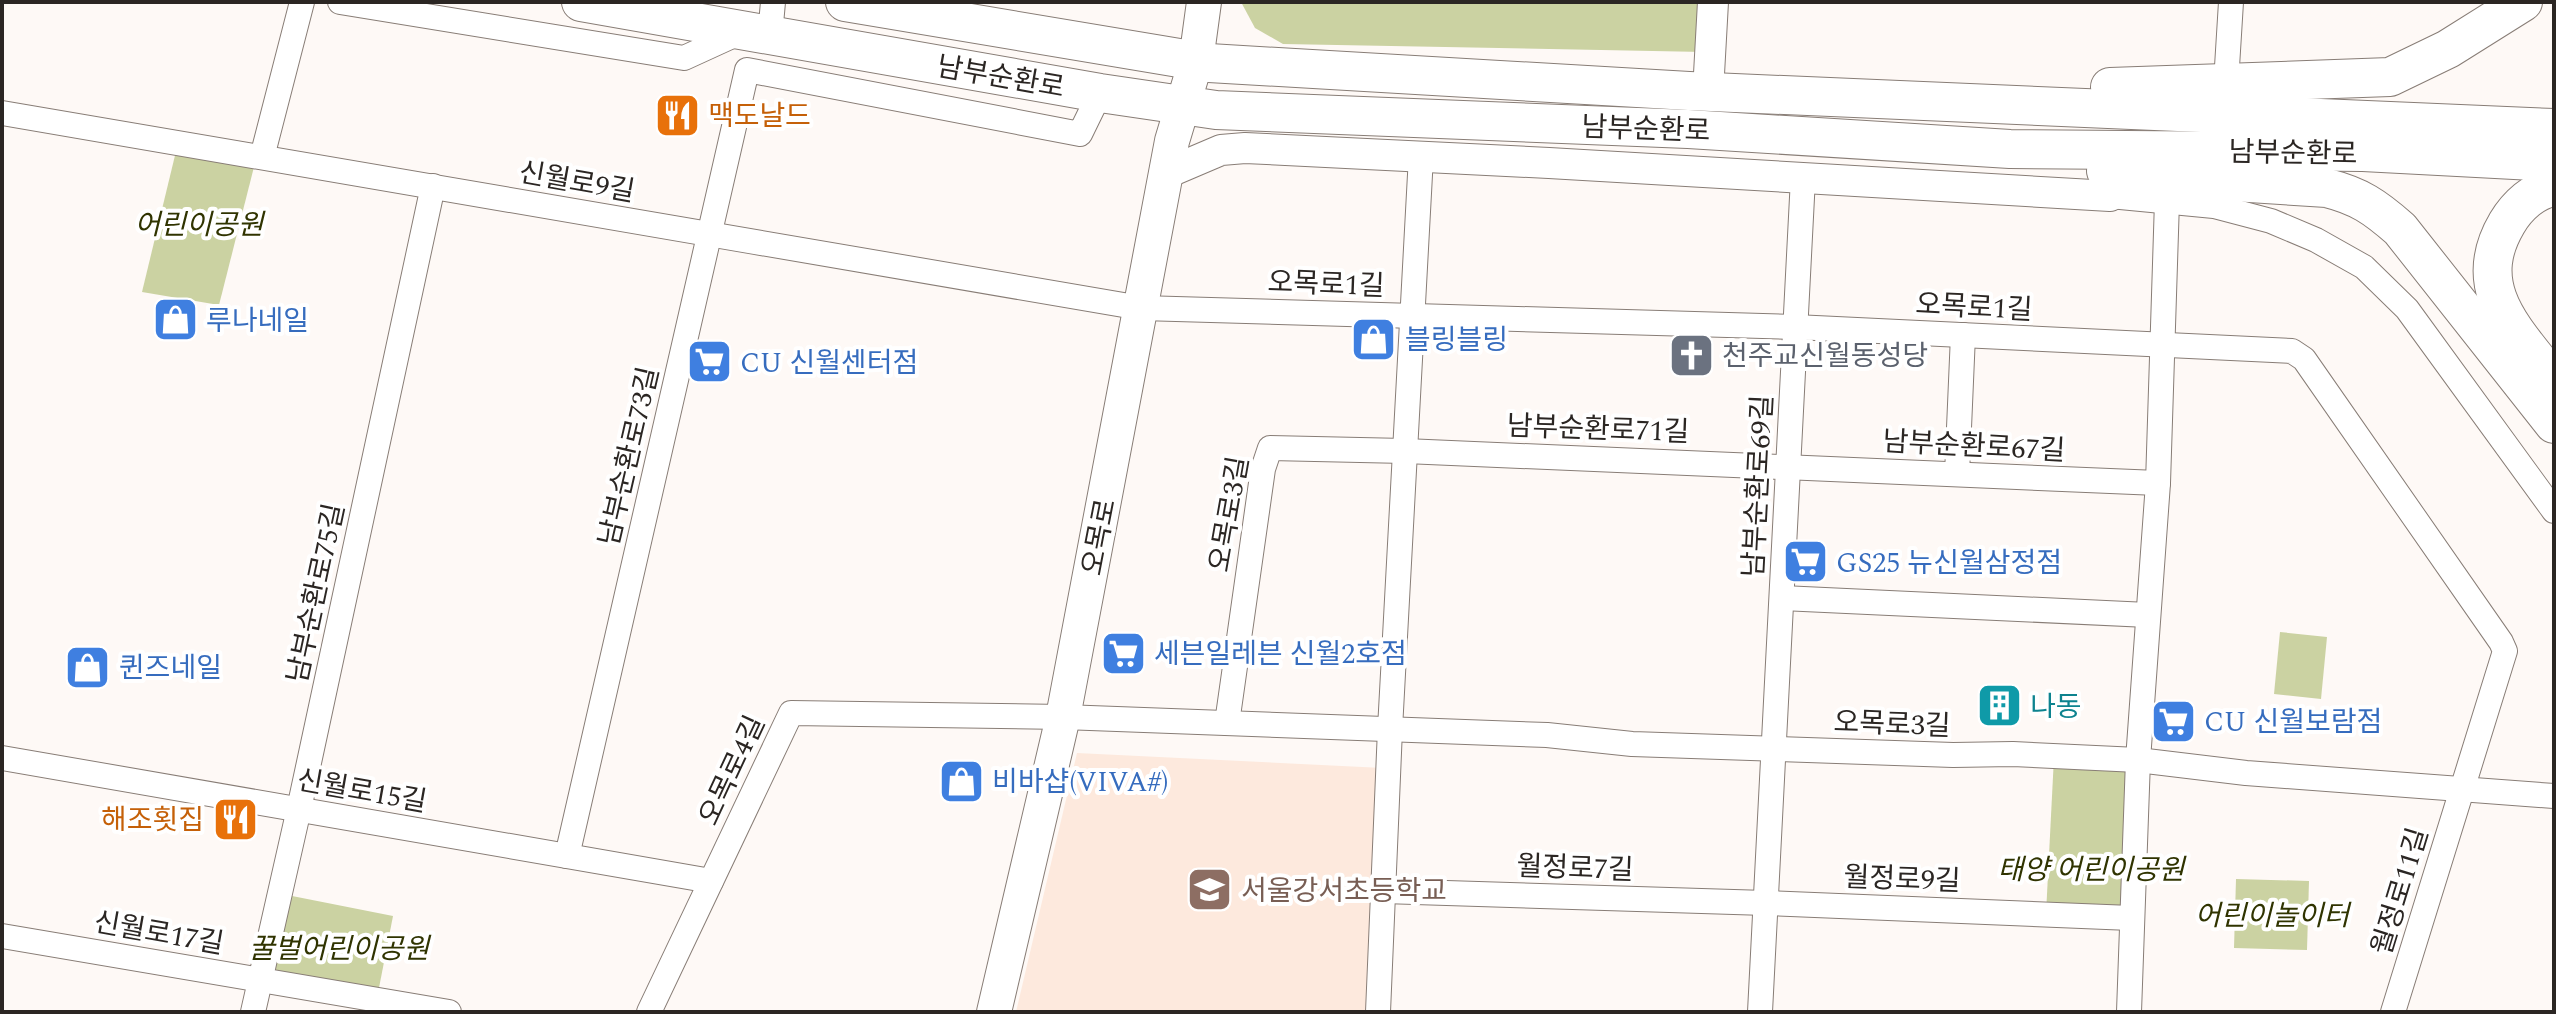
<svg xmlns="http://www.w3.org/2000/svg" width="2556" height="1014" font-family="Spectral,'Noto Sans KR',serif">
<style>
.built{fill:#fde9dd}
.green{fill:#cbd2a2}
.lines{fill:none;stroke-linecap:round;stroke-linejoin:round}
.minor-casing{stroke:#887d76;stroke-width:26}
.tertiary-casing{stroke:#887d76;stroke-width:32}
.secondary-casing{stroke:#887d76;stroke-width:36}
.primary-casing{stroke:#887d76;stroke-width:40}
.minor{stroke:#fff;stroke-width:24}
.tertiary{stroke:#fff;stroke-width:30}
.secondary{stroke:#fff;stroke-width:34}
.primary{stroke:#fff;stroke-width:38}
.labels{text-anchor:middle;stroke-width:8;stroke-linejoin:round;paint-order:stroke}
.street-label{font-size:28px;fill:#2b2623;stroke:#fff}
.food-label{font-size:28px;fill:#c56008;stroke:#fff;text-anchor:start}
.park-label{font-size:28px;font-style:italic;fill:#303401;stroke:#fff}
.shop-label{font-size:28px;fill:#366cbe;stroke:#fff;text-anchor:start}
.worship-label{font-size:28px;fill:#5b616d;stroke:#fff;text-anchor:start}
.culture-label{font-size:28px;fill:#0d838f;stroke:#fff;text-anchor:start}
.education-label{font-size:28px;fill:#785e54;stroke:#fff;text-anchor:start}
</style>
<rect width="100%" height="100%" fill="#fef9f6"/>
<path class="built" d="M1077,753L1383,768L1368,1012H1016Z"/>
<g class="green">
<path d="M1241,2H1706L1704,52L1283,44L1255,28Z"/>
<path d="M178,143L256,159L219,305L142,292Z"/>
<path d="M2280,632L2327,637L2321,699L2274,694Z"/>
<path d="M2054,757L2138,760L2131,918L2046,914Z"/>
<path d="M2236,879L2309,881L2307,950L2234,948Z"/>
<path d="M282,894L393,916L377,998L265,977Z"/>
</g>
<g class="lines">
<defs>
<g id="minor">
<path d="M340,2L684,58L743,31"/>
<path d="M770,35L773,2"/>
<path d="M2226,83L2231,2"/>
<path d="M2,113L1141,308L1795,327L2292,351L2304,359L2501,642L2505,651L2393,1012"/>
<path d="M262,157L302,2"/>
<path d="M2110,196L2214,206L2271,221L2316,240L2364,267L2407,309L2554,511"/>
<path d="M1957,474L1963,335"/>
<path d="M1782,598L2148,615"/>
<path d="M1227,723L1263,469L1270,448L1405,451L2158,483"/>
<path d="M2,758L711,881"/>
<path d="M567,856L747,70L1080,134L1100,93"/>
<path d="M1383,891L1766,903L2131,918"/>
<path d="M2,936L449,1012"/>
<path d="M253,1012L299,809L433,186"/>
<path d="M649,1012L791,713L1063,717L1547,735L1632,744L1953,755L2013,754L2138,760L2246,773L2554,796"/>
<path d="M1378,1012L1390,729L1421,156"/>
<path d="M1760,1012L1803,178"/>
<path d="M2129,1012L2138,760L2158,483L2167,201"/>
</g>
<g id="tertiary">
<path d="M1708,92L1713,2"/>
<path d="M1167,173L1221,150L1245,148L1549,163L2110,196L2111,172"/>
</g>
<path id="secondary" d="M994,1012L1063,717L1172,141L1196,61L1204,2"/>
<g id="primary">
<path d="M581,2L1100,93L1216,110L1688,129L2010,149L2363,152L2554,162"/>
<path d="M845,2L1209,63L1689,91L2554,128"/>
<path d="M2110,87L2390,77L2448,49L2523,2"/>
<path d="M2106,171L2123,175L2327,188C2359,196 2375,207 2400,229L2554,424"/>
<path d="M2554,187C2534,190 2517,206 2507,223C2468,289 2516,331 2554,381"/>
</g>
</defs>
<use href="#minor" class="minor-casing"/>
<use href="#tertiary" class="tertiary-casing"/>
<use href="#secondary" class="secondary-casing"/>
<use href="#primary" class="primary-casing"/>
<use href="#minor" class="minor"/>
<use href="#tertiary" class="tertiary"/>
<use href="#secondary" class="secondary"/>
<use href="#primary" class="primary"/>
</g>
<defs>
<symbol id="restaurant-square" viewBox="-11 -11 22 22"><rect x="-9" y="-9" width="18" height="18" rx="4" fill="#e8710a" stroke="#fff"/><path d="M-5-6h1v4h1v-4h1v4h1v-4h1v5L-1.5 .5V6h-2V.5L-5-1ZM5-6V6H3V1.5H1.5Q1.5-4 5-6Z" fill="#fff"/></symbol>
<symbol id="shop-square" viewBox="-11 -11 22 22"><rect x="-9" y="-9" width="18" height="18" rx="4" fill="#3f7fe0" stroke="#fff"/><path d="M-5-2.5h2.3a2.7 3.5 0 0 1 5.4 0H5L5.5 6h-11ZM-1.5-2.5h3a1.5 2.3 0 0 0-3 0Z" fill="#fff"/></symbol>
<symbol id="church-square" viewBox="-11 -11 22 22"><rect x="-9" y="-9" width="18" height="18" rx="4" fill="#6b7280" stroke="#fff"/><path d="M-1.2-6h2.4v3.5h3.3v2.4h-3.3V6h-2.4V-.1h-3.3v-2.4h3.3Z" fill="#fff"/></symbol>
<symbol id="supermarket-square" viewBox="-11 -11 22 22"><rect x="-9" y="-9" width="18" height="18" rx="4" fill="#3f7fe0" stroke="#fff"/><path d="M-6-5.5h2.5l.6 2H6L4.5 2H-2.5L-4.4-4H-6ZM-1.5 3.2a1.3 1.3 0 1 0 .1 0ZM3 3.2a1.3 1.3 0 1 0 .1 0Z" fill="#fff"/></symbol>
<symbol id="building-square" viewBox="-11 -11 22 22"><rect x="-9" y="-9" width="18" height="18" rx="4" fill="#0f9aa8" stroke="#fff"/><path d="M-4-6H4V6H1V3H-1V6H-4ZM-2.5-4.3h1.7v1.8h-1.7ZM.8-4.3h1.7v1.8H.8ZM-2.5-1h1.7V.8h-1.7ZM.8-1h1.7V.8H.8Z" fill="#fff"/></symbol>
<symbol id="school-square" viewBox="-11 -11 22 22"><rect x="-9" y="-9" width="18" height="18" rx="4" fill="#8d6e63" stroke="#fff"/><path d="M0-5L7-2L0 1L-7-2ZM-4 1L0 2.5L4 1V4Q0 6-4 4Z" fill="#fff"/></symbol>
</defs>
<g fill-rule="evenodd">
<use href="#restaurant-square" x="652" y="90" width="51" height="51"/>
<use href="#shop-square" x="150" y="294" width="51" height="51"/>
<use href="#shop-square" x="1348" y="314" width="51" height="51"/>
<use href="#church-square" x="1666" y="330" width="51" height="51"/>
<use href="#supermarket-square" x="684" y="336" width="51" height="51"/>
<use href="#supermarket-square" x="1780" y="536" width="51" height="51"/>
<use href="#supermarket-square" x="1098" y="628" width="51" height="51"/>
<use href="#shop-square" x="62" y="642" width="51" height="51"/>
<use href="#building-square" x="1974" y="680" width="51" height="51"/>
<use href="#supermarket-square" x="2148" y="696" width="51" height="51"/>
<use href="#shop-square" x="936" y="756" width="51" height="51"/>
<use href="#restaurant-square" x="210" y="794" width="51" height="51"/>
<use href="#school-square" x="1184" y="864" width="51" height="51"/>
</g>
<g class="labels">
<g class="street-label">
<text transform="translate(1001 76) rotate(10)" y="10">남부순환로</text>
<text transform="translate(1646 128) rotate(2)" y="10">남부순환로</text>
<text transform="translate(2293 152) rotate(1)" y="10">남부순환로</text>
<text transform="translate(577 181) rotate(10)" y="10">신월로9길</text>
<text transform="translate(1326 283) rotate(2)" y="10">오목로1길</text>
<text transform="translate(1974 306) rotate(3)" y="10">오목로1길</text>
<text transform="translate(1598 428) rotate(2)" y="10">남부순환로71길</text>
<text transform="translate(1974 445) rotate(3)" y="10">남부순환로67길</text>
<text transform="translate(628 456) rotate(-77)" y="10">남부순환로73길</text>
<text transform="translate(1757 486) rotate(-87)" y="10">남부순환로69길</text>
<text transform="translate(1228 514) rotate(-80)" y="10">오목로3길</text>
<text transform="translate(1098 537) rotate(-79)" y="10">오목로</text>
<text transform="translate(315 593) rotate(-78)" y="10">남부순환로75길</text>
<text transform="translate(1892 723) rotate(2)" y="10">오목로3길</text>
<text transform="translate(731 770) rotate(-65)" y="10">오목로4길</text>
<text transform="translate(362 790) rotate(10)" y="10">신월로15길</text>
<text transform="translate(1575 867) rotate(2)" y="10">월정로7길</text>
<text transform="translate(1902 878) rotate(2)" y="10">월정로9길</text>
<text transform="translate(2399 891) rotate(-73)" y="10">월정로11길</text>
<text transform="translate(159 932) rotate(10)" y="10">신월로17길</text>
</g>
<g class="food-label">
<text x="708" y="125">맥도날드</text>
<text x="204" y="829" text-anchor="end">해조횟집</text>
</g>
<g class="park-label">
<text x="199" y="234">어린이공원</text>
<text x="2091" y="879">태양 어린이공원</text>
<text x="2272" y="925">어린이놀이터</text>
<text x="339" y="958">꿀벌어린이공원</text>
</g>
<g class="shop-label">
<text x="206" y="330">루나네일</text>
<text x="1405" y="349">블링블링</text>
<text x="740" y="372">CU 신월센터점</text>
<text x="1836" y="572">GS25 뉴신월삼정점</text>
<text x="1154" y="663">세븐일레븐 신월2호점</text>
<text x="119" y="677">퀸즈네일</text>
<text x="2204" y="731">CU 신월보람점</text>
<text x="992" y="791">비바샵(VIVA#)</text>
</g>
<g class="worship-label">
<text x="1722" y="365">천주교신월동성당</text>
</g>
<g class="culture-label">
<text x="2030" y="716">나동</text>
</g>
<g class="education-label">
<text x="1241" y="900">서울강서초등학교</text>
</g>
</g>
<rect width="2556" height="1014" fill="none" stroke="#2b2623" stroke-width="8"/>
</svg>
